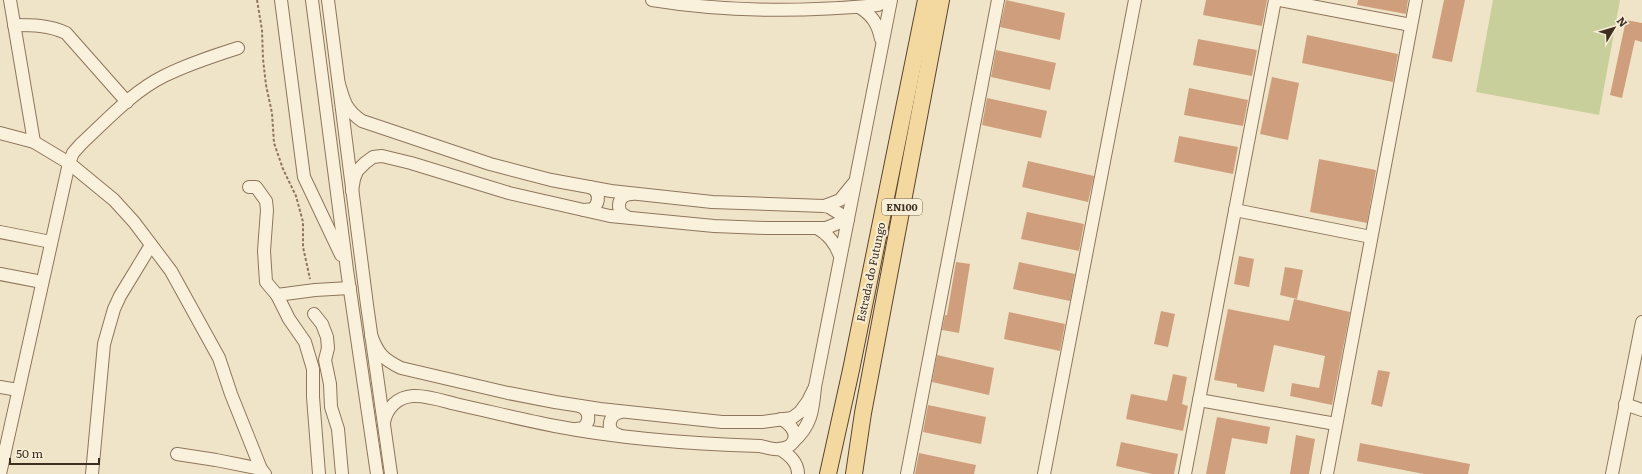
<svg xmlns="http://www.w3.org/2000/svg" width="1642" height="474" font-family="Literata,serif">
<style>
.green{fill:#c9cf9b}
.building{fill:#cf9f7d}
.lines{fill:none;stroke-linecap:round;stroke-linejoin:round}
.minor-casing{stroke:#8d765c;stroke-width:14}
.major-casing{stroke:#5b4430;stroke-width:18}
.path{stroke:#8d765c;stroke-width:2;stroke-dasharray:3 2;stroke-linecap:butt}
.minor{stroke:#faf1dc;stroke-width:12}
.major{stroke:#f3d9a0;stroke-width:16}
.labels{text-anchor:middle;stroke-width:4;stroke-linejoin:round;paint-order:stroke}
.shield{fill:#f7eed8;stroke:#756857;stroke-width:1}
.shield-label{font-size:10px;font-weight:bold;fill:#3d2e20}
.street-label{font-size:11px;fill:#3d2e20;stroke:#f7eed8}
</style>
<rect width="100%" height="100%" fill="#f0e4c8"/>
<path class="green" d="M1493,0H1620L1599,115L1476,92Z"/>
<g class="building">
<path d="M1006,0L1065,13L1060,40L1000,27Z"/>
<path d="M1206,0H1267L1262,26L1203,15Z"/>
<path d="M1358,0H1408L1406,14L1357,5Z"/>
<path d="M1444,0H1465L1452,62L1432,58Z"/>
<path d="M1626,20L1642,23V42L1635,40L1622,98L1610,95Z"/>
<path d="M1307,35L1398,54L1393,82L1302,63Z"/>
<path d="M1198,39L1257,50L1252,76L1193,65Z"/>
<path d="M996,50L1056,63L1050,90L991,77Z"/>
<path d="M1272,77L1299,83L1288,140L1260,134Z"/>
<path d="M1189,88L1248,100L1243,126L1184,115Z"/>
<path d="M987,98L1047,111L1041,138L982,125Z"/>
<path d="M1179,136L1238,147L1233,174L1174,162Z"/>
<path d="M1319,159L1376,170L1367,223L1310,212Z"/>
<path d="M1028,161L1094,176L1088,202L1022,187Z"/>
<path d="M1027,212L1084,224L1079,251L1021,239Z"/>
<path d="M1239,256L1254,259L1249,287L1234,284Z"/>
<path d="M956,262L970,264L959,333L942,330L945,315H947Z"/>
<path d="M1019,262L1075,274L1070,301L1013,289Z"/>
<path d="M1285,267L1303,270L1297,299L1280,295Z"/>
<path d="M1294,299L1350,312L1332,405L1290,396L1292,383L1319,388L1325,356L1274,345L1264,392L1237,387V384L1214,380L1228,309L1289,321Z"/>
<path d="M1161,311L1175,314L1168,347L1154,344Z"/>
<path d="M1009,312L1065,324L1060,351L1004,339Z"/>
<path d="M937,355L994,368L989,395L932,382Z"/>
<path d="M1378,370L1390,372L1382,407L1371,404Z"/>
<path d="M1173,374L1187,377L1182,404L1188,406L1183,431L1126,419L1131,394L1167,401Z"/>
<path d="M928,405L986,417L981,444L923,432Z"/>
<path d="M1217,417L1270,427L1267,444L1232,438L1225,474H1206Z"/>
<path d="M1296,435L1315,439L1309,474H1290Z"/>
<path d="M1121,442L1178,454L1174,474H1152L1116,466Z"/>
<path d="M1360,443L1470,464L1468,474H1424L1357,461Z"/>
<path d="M919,453L976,465L974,474H915Z"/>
</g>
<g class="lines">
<defs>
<g id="minor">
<path d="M10,0L34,142"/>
<path d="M281,0L304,177L341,255"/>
<path d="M312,0L347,270L377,474"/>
<path d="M328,0L367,305L391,474"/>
<path d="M652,0C726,12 804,12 878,5L888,0"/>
<path d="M1280,0L1411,25"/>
<path d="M859,7C872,15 878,24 881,39"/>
<path d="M14,25C32,25 49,25 66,33L127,102"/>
<path d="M339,84C344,102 346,110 362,121L490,164L551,180L611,191L712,202L824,206L829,207L848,219"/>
<path d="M0,133L34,142L69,163L114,200L134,222L171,271L219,358L231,394L261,469L265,474"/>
<path d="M249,187H256L266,201L267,210L264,251L266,282L277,295"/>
<path d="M352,191L354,179L357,171L365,163L373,157L382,156L411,163L509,193L610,216L714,226L766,228H826L848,219"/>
<path d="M824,206L840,200L853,184"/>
<path d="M584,210L593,209C600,202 600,191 590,187"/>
<path d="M1235,210L1371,237"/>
<path d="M627,217L621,213C616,203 621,194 632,194"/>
<path d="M817,228C829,235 835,243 840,256"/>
<path d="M0,232L51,242"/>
<path d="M0,274L42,282"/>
<path d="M314,314L322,324L327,337L328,348L325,360L330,384L331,407L338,429L342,474"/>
<path d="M371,335C378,354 383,359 401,368L508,393L555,402L600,409L722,422H762L792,418L800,412L808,401L815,387"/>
<path d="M0,387L18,390"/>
<path d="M1199,400L1336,424"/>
<path d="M1625,404L1642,410"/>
<path d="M384,422C387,408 397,397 413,396C428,395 446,402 460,405C492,412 523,420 555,426C622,439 692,444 760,446C766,447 773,450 779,449C800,447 799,428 781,419"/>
<path d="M576,429L584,428L588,421C589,414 587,409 580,406"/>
<path d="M619,435C605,432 608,414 621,412"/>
<path d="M793,442C811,426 813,411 815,387L891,0"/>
<path d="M780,449C789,455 798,462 798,474"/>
<path d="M177,454L216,460L261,469"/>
<path d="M0,474L69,163L73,153L81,144C107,120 132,92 164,76C188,64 213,56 238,48"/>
<path d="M92,474L104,344L114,309L120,296L151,245"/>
<path d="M319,474L313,397V369L305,342L289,319L277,295L315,290L350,288"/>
<path d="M907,474L998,0"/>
<path d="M1044,474L1135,0"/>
<path d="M1185,474L1275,0"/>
<path d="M1327,474L1416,0"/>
<path d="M1612,474L1642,322"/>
</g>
<g id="major">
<path d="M828,474L851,370L926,0"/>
<path d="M854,474L863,413L941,0"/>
</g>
</defs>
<use href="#minor" class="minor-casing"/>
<use href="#major" class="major-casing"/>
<path class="path" d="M257,0L262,30L263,59L266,85L272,113L274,143L283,169L296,196L303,222V247L310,279"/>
<use href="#minor" class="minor"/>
<use href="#major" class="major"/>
</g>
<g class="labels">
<rect class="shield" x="882" y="199" width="40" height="16" rx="3"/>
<g class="shield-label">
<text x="902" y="211">EN100</text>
</g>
<g class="street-label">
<text transform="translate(871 272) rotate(-78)" y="4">Estrada do Futungo</text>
</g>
</g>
<g transform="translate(1614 28) rotate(52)" stroke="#f7eed8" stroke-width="3" paint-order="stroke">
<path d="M0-3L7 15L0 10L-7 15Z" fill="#3d2e20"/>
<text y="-6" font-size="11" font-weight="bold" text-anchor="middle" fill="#3d2e20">N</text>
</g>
<path d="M10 458v6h89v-6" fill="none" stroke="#3d2e20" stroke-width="2"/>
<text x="16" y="458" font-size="12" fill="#3d2e20" stroke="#f7eed8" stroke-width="3" paint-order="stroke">50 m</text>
</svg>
